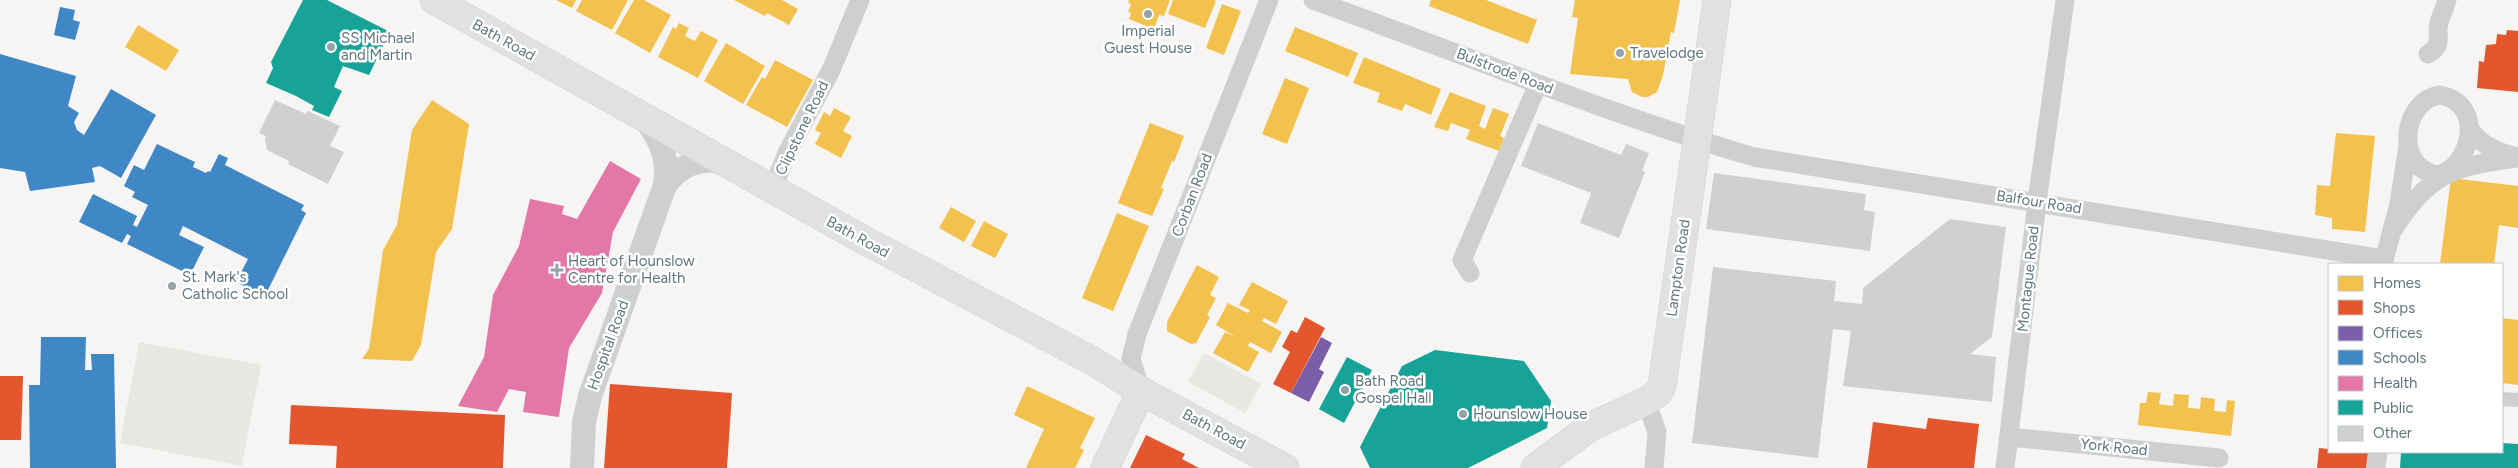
<svg xmlns="http://www.w3.org/2000/svg" width="2518" height="468" font-family="Figtree,sans-serif">
<style>
.green{fill:#e6e9e2}
.homes{fill:#f2c14e}
.shops{fill:#e4572e}
.offices{fill:#7b5ea7}
.schools{fill:#3f88c5}
.health{fill:#e377a8}
.public{fill:#17a398}
.building{fill:#cfd1d1}
.lines{fill:none;stroke-linecap:round;stroke-linejoin:round}
.primary-casing{stroke:#d3d3d3;stroke-width:29}
.pedestrian{stroke:#cecfcf;stroke-width:14}
.minor{stroke:#cecfcf;stroke-width:19}
.tertiary{stroke:#cecfcf;stroke-width:24}
.primary{stroke:#e1e1e2;stroke-width:28}
.poi-dot{fill:#94a2a9;stroke:#fff;stroke-width:2}
.labels{text-anchor:middle;stroke-width:5;stroke-linejoin:round;paint-order:stroke}
.poi-label{font-size:15px;fill:#5f7681;stroke:#fff;text-anchor:start}
.street-label{font-size:15px;fill:#5f7681;stroke:#fff}
</style>
<rect width="100%" height="100%" fill="#f6f5f4"/>
<g class="green">
<path d="M139,342L261,365L242,466L120,443Z"/>
<path d="M1204,353L1261,384L1245,413L1188,382Z"/>
</g>
<g class="homes">
<path d="M556,0H576L572,8Z"/>
<path d="M582,0H628L612,30L576,11Z"/>
<path d="M634,0H644L671,15L650,53L615,33Z"/>
<path d="M734,0H782L798,9L789,25L767,13L765,16Z"/>
<path d="M1129,0H1170L1164,16L1159,15L1154,29L1129,19L1131,13L1128,12L1131,4L1128,3Z"/>
<path d="M1173,0H1214L1216,1L1205,28L1168,14Z"/>
<path d="M1431,0H1486L1537,20L1528,44L1429,6Z"/>
<path d="M1575,0H1680L1674,33L1671,32L1663,75L1657,92L1648,97H1642L1632,92L1628,79L1570,74L1578,18L1572,17Z"/>
<path d="M1222,4L1241,11L1224,55L1206,48Z"/>
<path d="M679,23L689,28L685,36L695,41L701,31L718,40L698,78L658,57L673,27L676,29Z"/>
<path d="M138,25L179,50L166,71L125,47Z"/>
<path d="M1295,27L1358,53L1348,77L1285,51Z"/>
<path d="M726,43L765,66L743,104L704,81Z"/>
<path d="M1364,57L1441,89L1431,115L1405,104L1402,111L1377,102L1380,93L1353,83Z"/>
<path d="M775,60L813,80L787,127L746,105L762,77L765,79Z"/>
<path d="M1285,78L1309,88L1287,144L1262,134Z"/>
<path d="M1450,92L1486,106L1479,126L1485,129L1493,108L1509,114L1500,136L1504,138L1499,151L1466,139L1470,130L1451,123L1448,131L1434,127Z"/>
<path d="M432,100L469,124L452,229L436,252L421,345L412,361L362,359L369,349L383,250L397,225L412,130Z"/>
<path d="M834,108L851,117L843,131L852,136L841,158L815,144L821,133L815,130L824,112L830,116Z"/>
<path d="M1150,123L1184,136L1174,162L1172,161L1161,188L1164,189L1152,216L1118,203Z"/>
<path d="M2336,133L2375,136L2365,232L2332,229V218L2315,215L2317,185L2330,186Z"/>
<path d="M2451,178L2518,186V228L2499,225L2494,264H2440Z"/>
<path d="M951,207L976,221L964,242L939,228Z"/>
<path d="M1117,213L1149,226L1113,311L1082,298Z"/>
<path d="M984,221L1008,234L995,258L971,246Z"/>
<path d="M1197,265L1219,277L1210,295L1216,298L1207,315L1210,317L1196,343L1191,344L1167,331V322Z"/>
<path d="M1252,282L1288,301L1276,324L1264,318L1262,321L1282,332L1271,353L1250,342L1248,346L1259,352L1248,372L1213,353L1225,332L1236,337L1216,325L1228,303L1248,313L1250,310L1239,305Z"/>
<path d="M2502,318L2518,320V385L2502,383Z"/>
<path d="M1027,386L1095,418L1080,448L1084,450L1075,468H1026L1044,429L1014,415Z"/>
<path d="M2148,392L2161,393L2159,404L2173,406L2174,394L2189,395L2188,408L2200,409L2201,397L2215,399L2214,411L2226,412L2227,400L2235,401L2231,436L2138,425L2140,403H2146Z"/>
</g>
<g class="shops">
<path d="M2507,30L2518,31V92L2477,88L2479,61L2484,62L2486,45L2496,44L2497,34L2506,35Z"/>
<path d="M1305,317L1325,328L1291,393L1273,384L1290,352L1282,347L1291,330L1297,333Z"/>
<path d="M0,376H23L21,440H0Z"/>
<path d="M610,384L732,393L727,468H604Z"/>
<path d="M291,405L505,415L503,468H336L337,446L289,444Z"/>
<path d="M1928,418L1979,424L1974,468H1867L1873,422L1926,429Z"/>
<path d="M1146,435L1185,454L1182,459L1199,468H1130Z"/>
<path d="M2319,448L2329,449V452L2368,453L2366,468H2317Z"/>
</g>
<path class="offices" d="M1321,337L1332,343L1319,369L1324,372L1309,402L1291,393Z"/>
<g class="schools">
<path d="M60,7L75,10L73,20L80,22L75,40L54,35Z"/>
<path d="M0,54L76,76L68,106L79,113L74,122L77,130L84,135L111,89L156,115L121,178L100,166L92,168L95,182L30,191L25,172L0,168Z"/>
<path d="M157,144L195,162L193,167L206,173L208,171L210,172L219,154L228,158L225,165L304,205L301,210L306,213L265,296L236,282L248,259L183,226L179,235L204,247L190,275L127,244L131,236L127,234L122,243L79,222L93,194L137,216L133,225L137,227L148,205L132,197L135,192L124,186L134,165L144,170Z"/>
<path d="M41,337H86L85,370H92L91,354H114L116,468H30L29,385H40Z"/>
</g>
<path class="health" d="M610,161L641,179L613,232L602,293L569,348L559,417L523,412L526,392L509,389L497,412L458,406L484,357L493,295L519,246L530,199L564,206L562,214L577,219Z"/>
<g class="public">
<path d="M303,0H327L390,32L369,75L343,66L334,87L342,91L329,117L312,110L314,106L296,96L266,83L273,68L271,62Z"/>
<path d="M1435,350L1524,361L1551,401L1547,428L1468,468H1370L1360,447L1402,366Z"/>
<path d="M1347,357L1372,370L1344,423L1319,409Z"/>
<path d="M2502,443L2518,444V468H2400L2401,452H2502Z"/>
</g>
<g class="building">
<path d="M275,100L306,114L308,111L340,126L330,146L344,152L328,184L288,164L289,161L267,150L265,140L266,136L259,133Z"/>
<path d="M1538,123L1621,155L1626,144L1649,153L1642,171L1645,172L1619,238L1580,223L1591,193L1521,166Z"/>
<path d="M1714,173L1866,194L1864,210L1875,212L1870,251L1706,229Z"/>
<path d="M1950,219L2006,227L1992,337L1970,354L1996,357L1992,402L1843,386L1851,331L1833,329L1818,458L1692,443L1713,267L1836,281L1834,301L1862,304L1863,288Z"/>
</g>
<g class="lines">
<defs>
<g id="primary">
<path d="M434,0L864,240L1091,360L1141,391L1285,468"/>
<path d="M1105,468L1141,391"/>
<path d="M1535,468L1590,427L1646,401L1658,393L1662,386L1717,0"/>
</g>
</defs>
<use href="#primary" class="primary-casing"/>
<path class="pedestrian" d="M2502,399L2518,400"/>
<g class="minor">
<path d="M1313,0C1460,53 1605,113 1754,157L2383,259"/>
<path d="M2428,54C2445,44 2435,35 2439,23C2441,15 2445,8 2447,0"/>
<path d="M2440,95C2488,104 2470,170 2436,175C2393,165 2403,100 2440,95Z"/>
<path d="M2470,129C2480,145 2497,152 2514,156"/>
<path d="M773,188L787,153L832,68L860,0"/>
<path d="M2392,231C2430,173 2450,167 2518,158"/>
<path d="M2383,264L2399,204L2408,146"/>
<path d="M1470,273L1462,260L1538,84"/>
<path d="M1141,391L1131,359L1137,334L1269,0"/>
<path d="M1646,401L1657,432L1654,468"/>
<path d="M2009,437L2219,458"/>
<path d="M2005,468L2037,202L2065,0"/>
<path d="M2376,468L2378,452"/>
</g>
<g class="tertiary">
<path d="M665,185C681,164 699,158 724,162"/>
<path d="M582,468L584,422L590,396L665,185C669,157 660,137 642,116"/>
</g>
<use href="#primary" class="primary"/>
</g>
<g class="poi-dot">
<circle cx="1148" cy="14" r="5"/>
<circle cx="331" cy="47" r="5"/>
<circle cx="1620" cy="53" r="5"/>
<path d="M554.5 262.5h5v5h5v5h-5v5h-5v-5h-5v-5h5z"/>
<circle cx="172" cy="286" r="5"/>
<circle cx="1345" cy="390" r="5"/>
<circle cx="1463" cy="414" r="5"/>
</g>
<g class="labels">
<g class="poi-label">
<text x="1148" y="36" text-anchor="middle">Imperial<tspan x="1148" dy="17">Guest House</tspan></text>
<text x="341" y="43">SS Michael<tspan x="341" dy="17">and Martin</tspan></text>
<text x="1630" y="58">Travelodge</text>
<text x="568" y="266">Heart of Hounslow<tspan x="568" dy="17">Centre for Health</tspan></text>
<text x="182" y="282">St. Mark's<tspan x="182" dy="17">Catholic School</tspan></text>
<text x="1355" y="386">Bath Road<tspan x="1355" dy="17">Gospel Hall</tspan></text>
<text x="1473" y="419">Hounslow House</text>
</g>
<g class="street-label">
<text transform="translate(504 40) rotate(29)" y="5">Bath Road</text>
<text transform="translate(1505 71) rotate(21)" y="5">Bulstrode Road</text>
<text transform="translate(802 128) rotate(-64)" y="5">Clipstone Road</text>
<text transform="translate(1192 195) rotate(-69)" y="5">Corban Road</text>
<text transform="translate(2039 202) rotate(9)" y="5">Balfour Road</text>
<text transform="translate(858 237) rotate(29)" y="5">Bath Road</text>
<text transform="translate(1678 268) rotate(-82)" y="5">Lampton Road</text>
<text transform="translate(2028 279) rotate(-84)" y="5">Montague Road</text>
<text transform="translate(608 345) rotate(-70)" y="5">Hospital Road</text>
<text transform="translate(1214 429) rotate(28)" y="5">Bath Road</text>
<text transform="translate(2114 447) rotate(6)" y="5">York Road</text>
</g>
</g>
<rect x="2328" y="263" width="175" height="190" fill="#ffffff" stroke="#bfc8cd"/>
<rect x="2338" y="276" width="25" height="15" fill="#f2c14e" stroke="#bfc8cd"/>
<text x="2373" y="288" font-size="15" fill="#5f7681">Homes</text>
<rect x="2338" y="300" width="25" height="15" fill="#e4572e" stroke="#bfc8cd"/>
<text x="2373" y="313" font-size="15" fill="#5f7681">Shops</text>
<rect x="2338" y="326" width="25" height="15" fill="#7b5ea7" stroke="#bfc8cd"/>
<text x="2373" y="338" font-size="15" fill="#5f7681">Offices</text>
<rect x="2338" y="350" width="25" height="15" fill="#3f88c5" stroke="#bfc8cd"/>
<text x="2373" y="363" font-size="15" fill="#5f7681">Schools</text>
<rect x="2338" y="376" width="25" height="15" fill="#e377a8" stroke="#bfc8cd"/>
<text x="2373" y="388" font-size="15" fill="#5f7681">Health</text>
<rect x="2338" y="400" width="25" height="15" fill="#17a398" stroke="#bfc8cd"/>
<text x="2373" y="413" font-size="15" fill="#5f7681">Public</text>
<rect x="2338" y="426" width="25" height="15" fill="#cfd1d1" stroke="#bfc8cd"/>
<text x="2373" y="438" font-size="15" fill="#5f7681">Other</text>
</svg>
